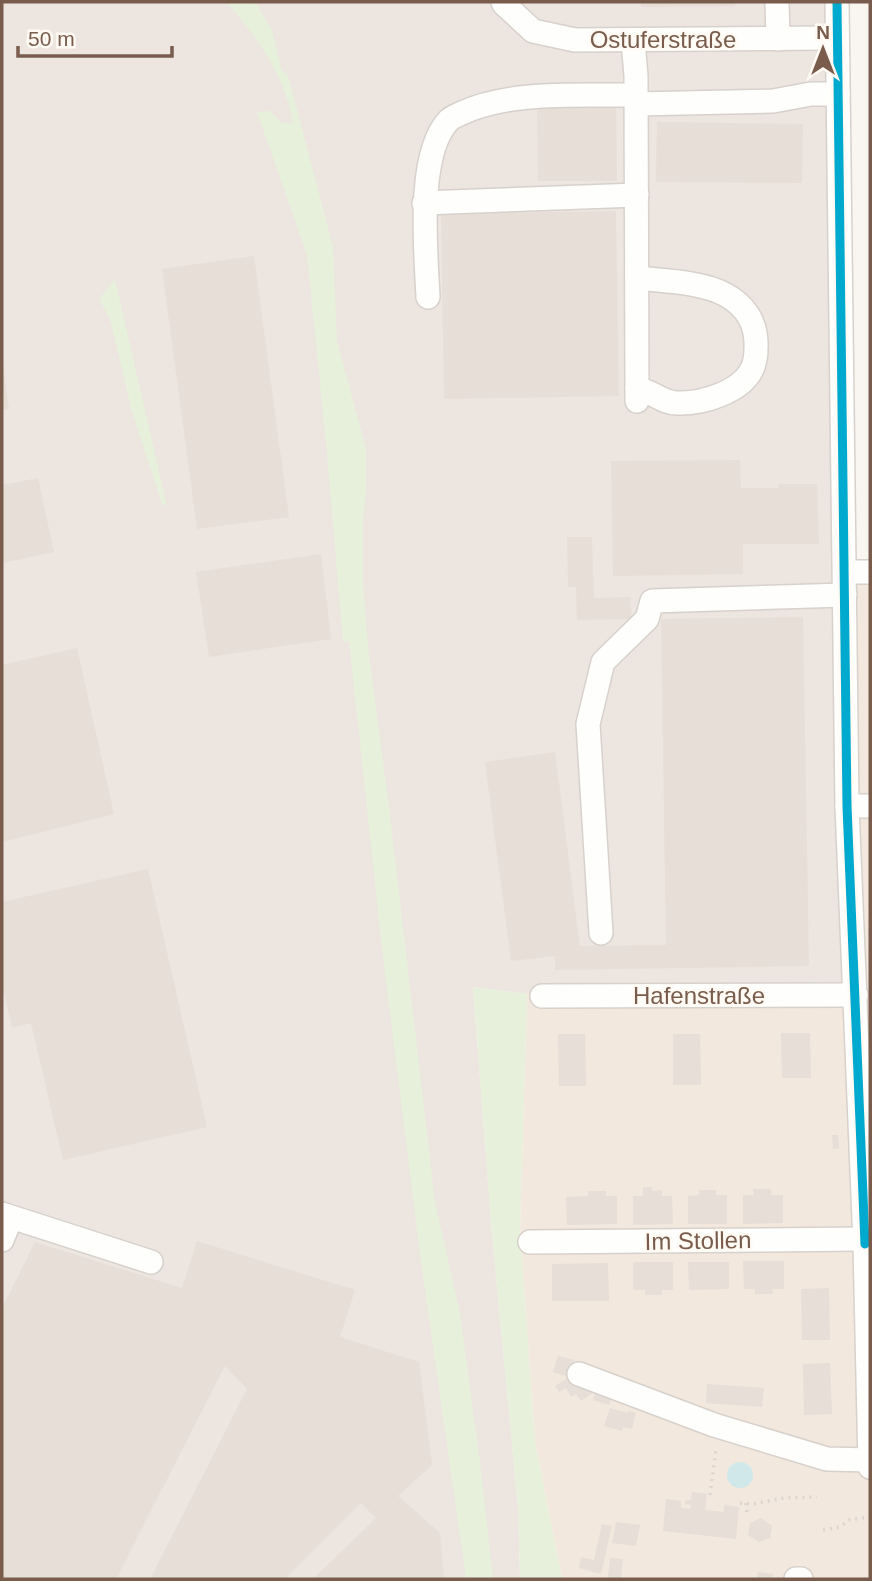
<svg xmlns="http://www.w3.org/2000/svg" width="872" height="1581" font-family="Helvetica,sans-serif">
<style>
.residential{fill:#f2e8de}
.industrial{fill:#ede5e0}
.green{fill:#e7f0db}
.water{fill:#d0e8ea}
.building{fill:#e6ded7}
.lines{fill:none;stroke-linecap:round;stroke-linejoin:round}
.minor-casing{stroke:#d7d1cb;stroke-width:26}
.path{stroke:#dcd5d0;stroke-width:3.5;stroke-dasharray:2 5;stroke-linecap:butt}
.minor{stroke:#fefefd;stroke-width:23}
.bus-1-casing{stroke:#fffaf3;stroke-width:14}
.bus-1{stroke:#00a9ce;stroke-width:9}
.labels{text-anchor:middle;stroke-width:5;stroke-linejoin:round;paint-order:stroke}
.street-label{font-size:24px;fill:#7a5c4d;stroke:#fffaf3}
</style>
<rect width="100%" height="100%" fill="#f9f5f0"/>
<path class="residential" d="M870,573V1579H562L535,1442L520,1231L527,994L544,998L848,575Z"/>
<path class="industrial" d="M2,2H829L852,994L541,991L527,994L473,987L492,1234L518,1507L520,1579H2Z"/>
<g class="green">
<path d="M227,2H255L272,30L282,71L288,75L333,247L337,341L366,449V491L363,523V582L368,646L390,815L435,1202L460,1313L481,1470L493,1579H466L419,1247L382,949L349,641L343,642L327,454L307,255L257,112L270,111L282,123H293C284,72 258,41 227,2Z"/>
<path d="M115,279L167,506L162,504L132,412L110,319L99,299Z"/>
<path d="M473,987L527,994L520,1231L535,1442L562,1579H520L518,1507L492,1234Z"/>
</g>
<circle class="water" cx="740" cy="1475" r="13"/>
<g class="building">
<path d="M641,2H735V6L641,7Z"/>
<path d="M616,101L617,181H538L537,102Z"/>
<path d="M657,122L803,124L802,183L656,182Z"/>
<path d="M616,211L619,396L444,399L441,214Z"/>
<path d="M254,256L289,517L197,529L162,269Z"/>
<path d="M2,364H3L9,409L2,410Z"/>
<path d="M740,460L741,488H778V484H817L819,544H743V574L613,576L611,461Z"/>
<path d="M38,478L54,552L2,563V485Z"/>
<path d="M567,537H592L594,598L630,597L631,619L577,620L576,587H568Z"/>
<path d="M321,554L331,639L209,657L196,572Z"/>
<path d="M803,617L809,966L555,970V956L511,961L485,762L555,752L580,946L666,945L661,619Z"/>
<path d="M77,648L114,814L2,842V665Z"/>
<path d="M148,869L207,1127L63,1160L31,1023L12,1028L2,983V902Z"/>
<path d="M781,1033H810L811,1078H782Z"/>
<path d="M558,1034H585L586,1086H559Z"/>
<path d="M673,1034H700L701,1085H673Z"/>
<path d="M832,1135H838L839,1148L833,1149Z"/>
<path d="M643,1187H652V1191L662,1190V1196H672L673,1224L633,1225V1196H643Z"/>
<path d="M753,1189H771V1195H783V1223L743,1224V1195H754Z"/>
<path d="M699,1190H716V1195H727V1224H688V1196L699,1195Z"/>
<path d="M588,1191H606V1196H617V1224L567,1225L566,1197L588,1196Z"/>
<path d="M197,1241L355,1290L340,1337L419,1362L432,1465L398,1496L440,1533L444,1579H313L376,1518L361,1503L285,1579H150L247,1389L225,1366L116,1579H2V1308L35,1242L182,1288Z"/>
<path d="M743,1261H784V1289H772L773,1294H755V1289H744Z"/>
<path d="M633,1262H673V1290H662V1295H645V1290H633Z"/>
<path d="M688,1262H729V1289L689,1290Z"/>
<path d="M608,1263L609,1301H552V1264Z"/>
<path d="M829,1288L830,1340H802L801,1289Z"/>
<path d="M558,1356L574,1360L569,1377L553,1372Z"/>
<path d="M830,1363L832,1414L804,1415L803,1364Z"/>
<path d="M569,1377L573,1384L580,1380L596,1391L581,1401L576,1394L571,1397L566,1388L559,1392L555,1386Z"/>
<path d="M707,1384L764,1388L762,1407L706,1403Z"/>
<path d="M596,1391L612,1397L609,1405L593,1400Z"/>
<path d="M610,1408L627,1413L628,1411L636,1413L632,1429L623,1427L622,1431L604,1426Z"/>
<path d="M692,1492L707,1494L705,1510L724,1512V1505L739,1507L736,1539L663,1531L666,1499L681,1501V1508L690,1509L691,1505L685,1504L686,1500H691Z"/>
<path d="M761,1518L772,1526L770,1538L759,1542L748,1535L750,1523Z"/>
<path d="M616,1522L640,1525L636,1546L612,1543Z"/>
<path d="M602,1524L612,1526L601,1574L579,1568L581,1557L594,1560Z"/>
<path d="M610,1558L623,1559L621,1579H610L611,1578L608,1577Z"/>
<path d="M758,1572L773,1574L772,1579H757Z"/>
</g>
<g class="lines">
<defs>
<g id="minor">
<path d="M503,2L504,4L533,31L575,40L837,38"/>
<path d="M777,2L778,39"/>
<path d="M837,2L847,806L865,1244L870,1467"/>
<path d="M633,40L636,76L637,401"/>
<path d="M637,104L773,101L811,94H838"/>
<path d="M424,203L637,195"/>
<path d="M637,278C664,281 703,282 726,295C747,307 757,324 756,348C756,354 755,363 752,369C741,392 702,404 677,403C661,403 652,390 637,389"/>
<path d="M428,297C426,252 416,154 449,120C452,117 458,115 462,113C511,90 583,96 636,95"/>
<path d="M845,572H870"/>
<path d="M847,806H870"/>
<path d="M601,933L588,724L603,662L647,619L652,601L845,595"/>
<path d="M542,996L856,995"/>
<path d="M2,1214L151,1262"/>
<path d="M2,1240L11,1218"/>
<path d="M530,1242L865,1239"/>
<path d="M579,1374L714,1425L827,1459L870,1460"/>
<path d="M796,1579H801"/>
</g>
</defs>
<use href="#minor" class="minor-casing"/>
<g class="path">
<path d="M710,1495L716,1449"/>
<path d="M740,1503L753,1504L784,1498L817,1497"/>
<path d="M746,1503L747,1514"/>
<path d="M823,1530L840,1527L849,1520L870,1517"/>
</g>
<use href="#minor" class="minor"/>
<defs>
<path id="bus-1" d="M837,2L847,806L865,1244"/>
</defs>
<use href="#bus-1" class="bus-1-casing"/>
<use href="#bus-1" class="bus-1"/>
</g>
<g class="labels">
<g class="street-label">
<text x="663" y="48">Ostuferstraße</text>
<text x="699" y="1004">Hafenstraße</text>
<text transform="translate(698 1241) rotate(-1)" y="8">Im Stollen</text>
</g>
</g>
<rect width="872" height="1581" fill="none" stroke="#7a5c4d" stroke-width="7"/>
<g transform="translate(823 49)" stroke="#fffaf3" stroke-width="5" paint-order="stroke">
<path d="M0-5L12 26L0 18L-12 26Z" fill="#7a5c4d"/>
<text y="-10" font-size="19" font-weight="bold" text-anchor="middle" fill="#7a5c4d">N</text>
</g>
<path d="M18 46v10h154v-10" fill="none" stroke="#7a5c4d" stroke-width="3.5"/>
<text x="28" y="46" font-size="21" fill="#7a5c4d" stroke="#fffaf3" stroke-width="5" paint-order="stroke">50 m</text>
</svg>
